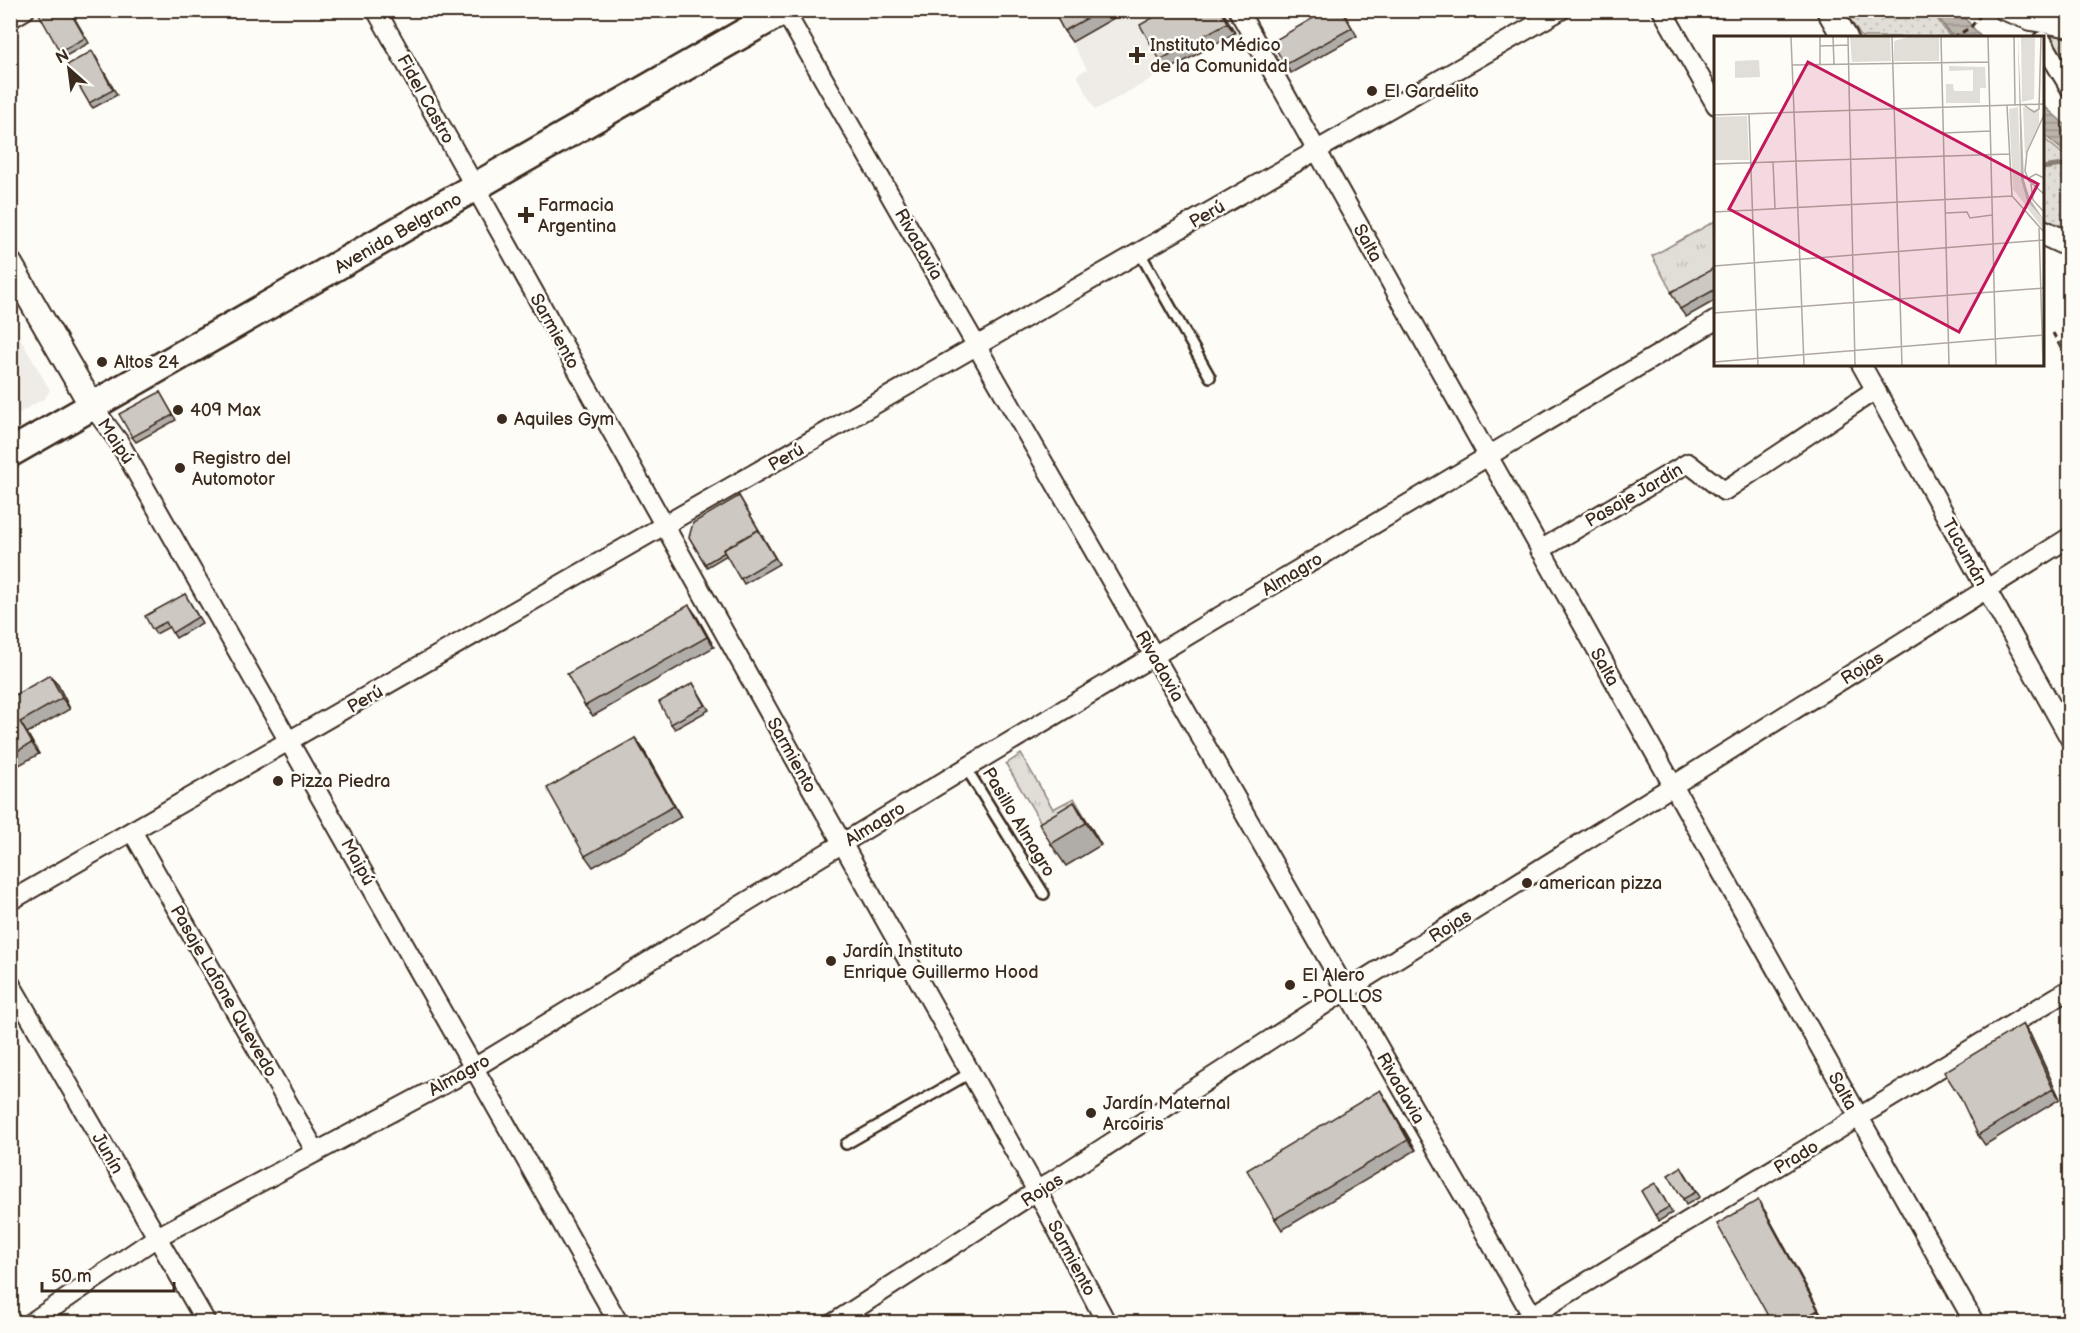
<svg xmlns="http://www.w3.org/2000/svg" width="2080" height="1333" font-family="'Balsamiq Sans',sans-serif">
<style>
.built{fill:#efece7}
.grass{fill:url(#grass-tufts);stroke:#8e847a;stroke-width:1.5}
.park{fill:url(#park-dots);stroke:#8e847a;stroke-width:1.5}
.water{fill:url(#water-rules);stroke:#887d74;stroke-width:1.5}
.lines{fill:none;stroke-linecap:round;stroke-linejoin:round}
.stream{stroke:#887d74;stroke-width:5}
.service-casing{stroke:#3b2a1e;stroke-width:14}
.minor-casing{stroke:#3b2a1e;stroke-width:22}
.secondary-casing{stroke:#3b2a1e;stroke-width:28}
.primary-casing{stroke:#3b2a1e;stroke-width:32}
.path{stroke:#3b2a1e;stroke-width:3;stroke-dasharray:6 4.5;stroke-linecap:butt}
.service{stroke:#fdfcf7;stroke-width:9}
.minor{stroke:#fdfcf7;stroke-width:18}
.secondary{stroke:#fdfcf7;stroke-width:24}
.primary{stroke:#fdfcf7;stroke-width:27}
.wall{fill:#b0aca7;stroke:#3b2a1e;stroke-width:1.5}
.shaded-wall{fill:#908c88;stroke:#3b2a1e;stroke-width:1.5}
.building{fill:#cdc8c2;stroke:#3b2a1e;stroke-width:1.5}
.poi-dot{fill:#3b2a1e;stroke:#fdfcf7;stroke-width:2}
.labels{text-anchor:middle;stroke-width:5;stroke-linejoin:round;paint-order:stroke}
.poi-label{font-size:18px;fill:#3b2a1e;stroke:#fdfcf7;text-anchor:start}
.street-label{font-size:18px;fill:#3b2a1e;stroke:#fdfcf7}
.inset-road{fill:none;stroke:#afa8a0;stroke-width:1.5}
.view{fill:#c2185b;fill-opacity:0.15;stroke:#c2185b;stroke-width:3}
.inset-edge{fill:none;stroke:#3b2a1e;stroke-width:3}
</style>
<defs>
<pattern id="grass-tufts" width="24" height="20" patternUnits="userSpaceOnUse" patternTransform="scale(1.5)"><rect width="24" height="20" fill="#e1ded7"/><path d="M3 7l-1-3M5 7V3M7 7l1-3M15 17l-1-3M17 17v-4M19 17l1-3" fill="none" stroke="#c2bfb8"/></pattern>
<pattern id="park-dots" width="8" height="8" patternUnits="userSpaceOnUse" patternTransform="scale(1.5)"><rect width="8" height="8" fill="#e1ded7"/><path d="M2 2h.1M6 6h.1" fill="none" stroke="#c2bfb8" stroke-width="1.8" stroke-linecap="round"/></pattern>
<pattern id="water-rules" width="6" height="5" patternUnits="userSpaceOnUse" patternTransform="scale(1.5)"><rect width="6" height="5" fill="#bbb4ad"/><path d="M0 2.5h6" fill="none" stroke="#99938c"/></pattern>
</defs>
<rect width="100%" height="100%" fill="#fdfcf7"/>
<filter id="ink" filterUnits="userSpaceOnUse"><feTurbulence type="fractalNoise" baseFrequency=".0167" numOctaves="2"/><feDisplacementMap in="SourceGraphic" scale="12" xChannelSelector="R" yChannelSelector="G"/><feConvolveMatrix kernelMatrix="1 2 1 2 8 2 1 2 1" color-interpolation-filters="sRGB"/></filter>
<g filter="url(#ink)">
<g class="built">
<path d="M1054,11H1222L1235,33L1095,110L1077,75L1087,69Z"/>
<path d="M10,321L50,390L45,398L11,418Z"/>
</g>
<g class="grass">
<path d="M1715,221V278L1676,300L1652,256Z"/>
<path d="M1021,754L1053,809L1074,798L1089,824L1054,845L1006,764Z"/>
</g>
<g class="park">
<path d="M1845,11H1932L1950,37H1861Z"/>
<path d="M2058,33L2069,36V68L2052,40L2053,35Z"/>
<path d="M2042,137L2069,159V231L2043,218Z"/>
</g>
<g class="water">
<path d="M1934,11H1959L1981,37H1952Z"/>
<path d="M2043,105L2069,128V156L2043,134Z"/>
</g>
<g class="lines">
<path class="stream" d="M2042,168L2070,164"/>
<defs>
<g id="service">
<path d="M1140,253L1210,377"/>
<path d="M966,768L1044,894"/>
<path d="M846,1144L970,1073"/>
</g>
<g id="minor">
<path d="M376,10L1038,1193L1106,1322"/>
<path d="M784,10L1536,1322"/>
<path d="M1238,10L1974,1322"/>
<path d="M1662,10L1716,105"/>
<path d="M2002,10L2031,21L2070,28"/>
<path d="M10,19L25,10"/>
<path d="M2042,41L2070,88"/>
<path d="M1861,364L2070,739"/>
<path d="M92,406L119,442L618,1322"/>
<path d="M1540,550L1688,463L1724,491L1875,390"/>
<path d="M132,831L316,1152"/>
<path d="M10,901L1561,10"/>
<path d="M10,983L206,1322"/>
<path d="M32,1322L157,1237L474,1068L966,768L1716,320"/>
<path d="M835,1322L1345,991L2070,537"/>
<path d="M1521,1322L2070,989"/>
</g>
<g id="secondary">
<path d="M1829,10L1845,38"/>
<path d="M2042,232L2070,245"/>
<path d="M10,264L92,406"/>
</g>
<path id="primary" d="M10,453L784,10"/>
</defs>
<use href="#service" class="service-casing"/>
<use href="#minor" class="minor-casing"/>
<use href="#secondary" class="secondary-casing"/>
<use href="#primary" class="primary-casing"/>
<g class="path">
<path d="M1953,38L1971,27L1984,10"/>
<path d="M2053,333L2070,365"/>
</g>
<use href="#service" class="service"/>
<use href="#minor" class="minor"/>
<use href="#secondary" class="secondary"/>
<use href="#primary" class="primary"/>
</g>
<g class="wall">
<path d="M70,10L89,43L64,57L60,52Z"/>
<path d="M1053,10H1128L1072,42L1064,31Z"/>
<path d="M1166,10H1222L1235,33L1167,71L1160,60Z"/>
<path d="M1327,10H1342L1357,36L1291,73L1285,65Z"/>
<path d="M96,57L117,95L93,108L89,103Z"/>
<path d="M1716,267V300L1686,317L1680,309Z"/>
<path d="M160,392L176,420L136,442L132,437Z"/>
<path d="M739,496L779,564L744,584L727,555L707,567L689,537Z"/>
<path d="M185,594L202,623L176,638L169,627L156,634L152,629Z"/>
<path d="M696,615L714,647L593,716L585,706Z"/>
<path d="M693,683L709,710L675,729L671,724Z"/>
<path d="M58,685L70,709L27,733L39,754L10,770V698Z"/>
<path d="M635,738L643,749L681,817L593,867L585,856Z"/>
<path d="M1074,802L1089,824L1101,845L1066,866L1051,844Z"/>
<path d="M2030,1034L2060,1099L1985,1145L1978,1135Z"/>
<path d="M1380,1090L1387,1101L1416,1150L1282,1230L1275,1219Z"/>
<path d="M1685,1173L1700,1197L1686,1205L1683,1199Z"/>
<path d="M1659,1189L1672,1213L1659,1221L1655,1215Z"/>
<path d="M1765,1211L1825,1321L1822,1323H1772Z"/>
</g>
<g class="shaded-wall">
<path d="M1221,10H1222L1235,33L1227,23Z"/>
<path d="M689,605L696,615L714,647L707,637Z"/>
<path d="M50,675L58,685L70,709L62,698Z"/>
<path d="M20,722L27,733L39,754L32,743Z"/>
<path d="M635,738L643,749L681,817L674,806Z"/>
<path d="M1074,802L1089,824L1101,845L1086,823Z"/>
<path d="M2023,1024L2030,1034L2060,1099L2053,1089Z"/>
<path d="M1380,1090L1387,1101L1416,1150L1408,1140Z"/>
<path d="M1758,1200L1765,1211L1825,1321L1818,1310Z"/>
</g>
<g class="building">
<path d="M44,10H69L85,38L60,52L39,14Z"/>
<path d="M1053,10H1102L1064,31Z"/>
<path d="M1166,10H1221L1227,23L1160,60L1140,25Z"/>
<path d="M1327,10H1342L1352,28L1285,65L1272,42Z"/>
<path d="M92,51L113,90L89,103L67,65Z"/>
<path d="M1716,267V289L1680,309L1671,292Z"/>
<path d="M160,392L173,415L132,437L119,414Z"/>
<path d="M739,496L760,532L758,530L723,550L725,552L705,564L689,537L693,523Z"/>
<path d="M758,530L775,558L740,579L723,550Z"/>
<path d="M185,594L198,617L172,633L166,622L152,629L145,616Z"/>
<path d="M689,605L707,637L585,706L567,674Z"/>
<path d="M50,675L62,698L20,722L32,743L10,755V698Z"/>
<path d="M693,683L705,705L671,724L659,702Z"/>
<path d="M635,738L674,806L585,856L547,788Z"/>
<path d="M1074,802L1086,823L1051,844L1039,823Z"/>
<path d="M2023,1024L2053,1089L1978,1135L1960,1097L1944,1072Z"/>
<path d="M1380,1090L1408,1140L1275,1219L1247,1170Z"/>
<path d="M1681,1167L1696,1192L1683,1199L1668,1175Z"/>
<path d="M1655,1183L1669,1207L1655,1215L1641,1191Z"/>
<path d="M1758,1200L1818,1310L1796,1323H1772L1717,1224Z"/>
</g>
</g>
<g class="poi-dot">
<path d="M1134 46h6v6h6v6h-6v6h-6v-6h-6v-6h6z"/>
<circle cx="1372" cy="91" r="6"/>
<path d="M523 206h6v6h6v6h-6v6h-6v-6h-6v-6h6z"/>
<circle cx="102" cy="362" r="6"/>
<circle cx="178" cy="410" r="6"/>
<circle cx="502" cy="419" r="6"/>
<circle cx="180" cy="468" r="6"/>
<circle cx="278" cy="781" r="6"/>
<circle cx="1527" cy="883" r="6"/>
<circle cx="831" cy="961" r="6"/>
<circle cx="1290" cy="985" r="6"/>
<circle cx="1091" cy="1113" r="6"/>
</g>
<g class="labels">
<g class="poi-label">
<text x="1150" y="51">Instituto Médico<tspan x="1150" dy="21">de la Comunidad</tspan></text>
<text x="1384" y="97">El Gardelito</text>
<text x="538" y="211">Farmacia<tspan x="538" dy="21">Argentina</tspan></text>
<text x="114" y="368">Altos 24</text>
<text x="190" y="416">409 Max</text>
<text x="514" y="425">Aquiles Gym</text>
<text x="192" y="464">Registro del<tspan x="192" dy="21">Automotor</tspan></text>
<text x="290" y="787">Pizza Piedra</text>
<text x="1539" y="889">american pizza</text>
<text x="843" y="957">Jardín Instituto<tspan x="843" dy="21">Enrique Guillermo Hood</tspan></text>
<text x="1302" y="981">El Alero<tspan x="1302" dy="21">- POLLOS</tspan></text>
<text x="1103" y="1109">Jardín Maternal<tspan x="1103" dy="21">Arcoiris</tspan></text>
</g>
<g class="street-label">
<text transform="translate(426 99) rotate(61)" y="6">Fidel Castro</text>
<text transform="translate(1207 214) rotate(-30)" y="6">Perú</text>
<text transform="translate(398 233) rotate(-30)" y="6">Avenida Belgrano</text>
<text transform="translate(1368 243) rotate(61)" y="6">Salta</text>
<text transform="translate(919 244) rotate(60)" y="6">Rivadavia</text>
<text transform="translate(555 331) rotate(61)" y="6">Sarmiento</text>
<text transform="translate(116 441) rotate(56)" y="6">Maipú</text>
<text transform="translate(786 457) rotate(-30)" y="6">Perú</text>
<text transform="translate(1634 495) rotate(-30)" y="6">Pasaje Jardín</text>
<text transform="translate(1965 552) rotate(61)" y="6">Tucumán</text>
<text transform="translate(1292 574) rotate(-31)" y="6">Almagro</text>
<text transform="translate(1160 666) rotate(60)" y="6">Rivadavia</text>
<text transform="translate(1605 667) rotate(61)" y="6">Salta</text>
<text transform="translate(1862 668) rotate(-32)" y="6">Rojas</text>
<text transform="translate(365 699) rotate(-30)" y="6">Perú</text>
<text transform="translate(792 755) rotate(61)" y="6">Sarmiento</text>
<text transform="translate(1019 822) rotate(59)" y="6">Pasillo Almagro</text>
<text transform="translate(875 824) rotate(-32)" y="6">Almagro</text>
<text transform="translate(358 862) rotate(61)" y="6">Maipú</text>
<text transform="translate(1450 926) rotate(-32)" y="6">Rojas</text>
<text transform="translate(224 991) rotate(60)" y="6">Pasaje Lafone Quevedo</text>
<text transform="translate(459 1075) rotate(-29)" y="6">Almagro</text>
<text transform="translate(1401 1088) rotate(60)" y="6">Rivadavia</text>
<text transform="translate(1843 1091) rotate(61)" y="6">Salta</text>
<text transform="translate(108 1153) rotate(60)" y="6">Junín</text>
<text transform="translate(1796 1157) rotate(-31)" y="6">Prado</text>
<text transform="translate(1042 1190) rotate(-33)" y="6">Rojas</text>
<text transform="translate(1072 1258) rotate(62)" y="6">Sarmiento</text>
</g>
</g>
<g transform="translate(1714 36)">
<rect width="330" height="330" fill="#fdfcf7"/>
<path d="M307,1H321L320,63L308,66ZM235,30L271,31L272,52H266V67H232V48H239L240,55H259V34L235,35Z" fill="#e1ded7"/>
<path d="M45,24L46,41L21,42V25ZM304,71L307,144L313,165L330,184V194L299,153L295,73ZM309,71L325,75V87L311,119ZM33,80L35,124H0V81Z" fill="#e1ded7"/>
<path d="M136,1H176L177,25L138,26ZM194,1H225V25H180V5Z" fill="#e1ded7"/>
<path d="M304,1L310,144L316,163L330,184L313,165L307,144Z" fill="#bbb4ad"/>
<path class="inset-road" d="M77,1L80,76M106,1V28M119,1L120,28M134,1L141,329M178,1L188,329M227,1L235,329M274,1L282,329M300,1L301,69M106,10L134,9M78,29L274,26M310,69L320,76L325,73L327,1M293,70L298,160L330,196M80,76L90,329M35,78L44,329M0,79L330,68M330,79L313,116L311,135L315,145L330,158M230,97L276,95M59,126L61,172M0,128L295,118M313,143L322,138L330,142M317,148L319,164L330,176M0,176L298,160M232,177L253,176L256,182L278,179M325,192L329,329M0,230L330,204M0,277L330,252M0,326L330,299"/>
<path class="view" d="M94,26L324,148L245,296L15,173Z"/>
<rect width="330" height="330" class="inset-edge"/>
</g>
<rect width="2080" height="1333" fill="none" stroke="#fdfcf7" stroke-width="36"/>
<rect x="18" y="18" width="2044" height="1297" fill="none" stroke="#3b2a1e" stroke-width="2" filter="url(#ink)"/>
<g transform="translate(69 69) rotate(332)" stroke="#fdfcf7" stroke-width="4.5" paint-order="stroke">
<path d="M0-4.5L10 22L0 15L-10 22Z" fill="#3b2a1e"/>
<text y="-9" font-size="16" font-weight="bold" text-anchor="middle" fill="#3b2a1e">N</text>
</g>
<path d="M42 1282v9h132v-9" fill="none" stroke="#3b2a1e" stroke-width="3"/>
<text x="51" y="1282" font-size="18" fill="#3b2a1e" stroke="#fdfcf7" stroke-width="4.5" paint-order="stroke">50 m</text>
</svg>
